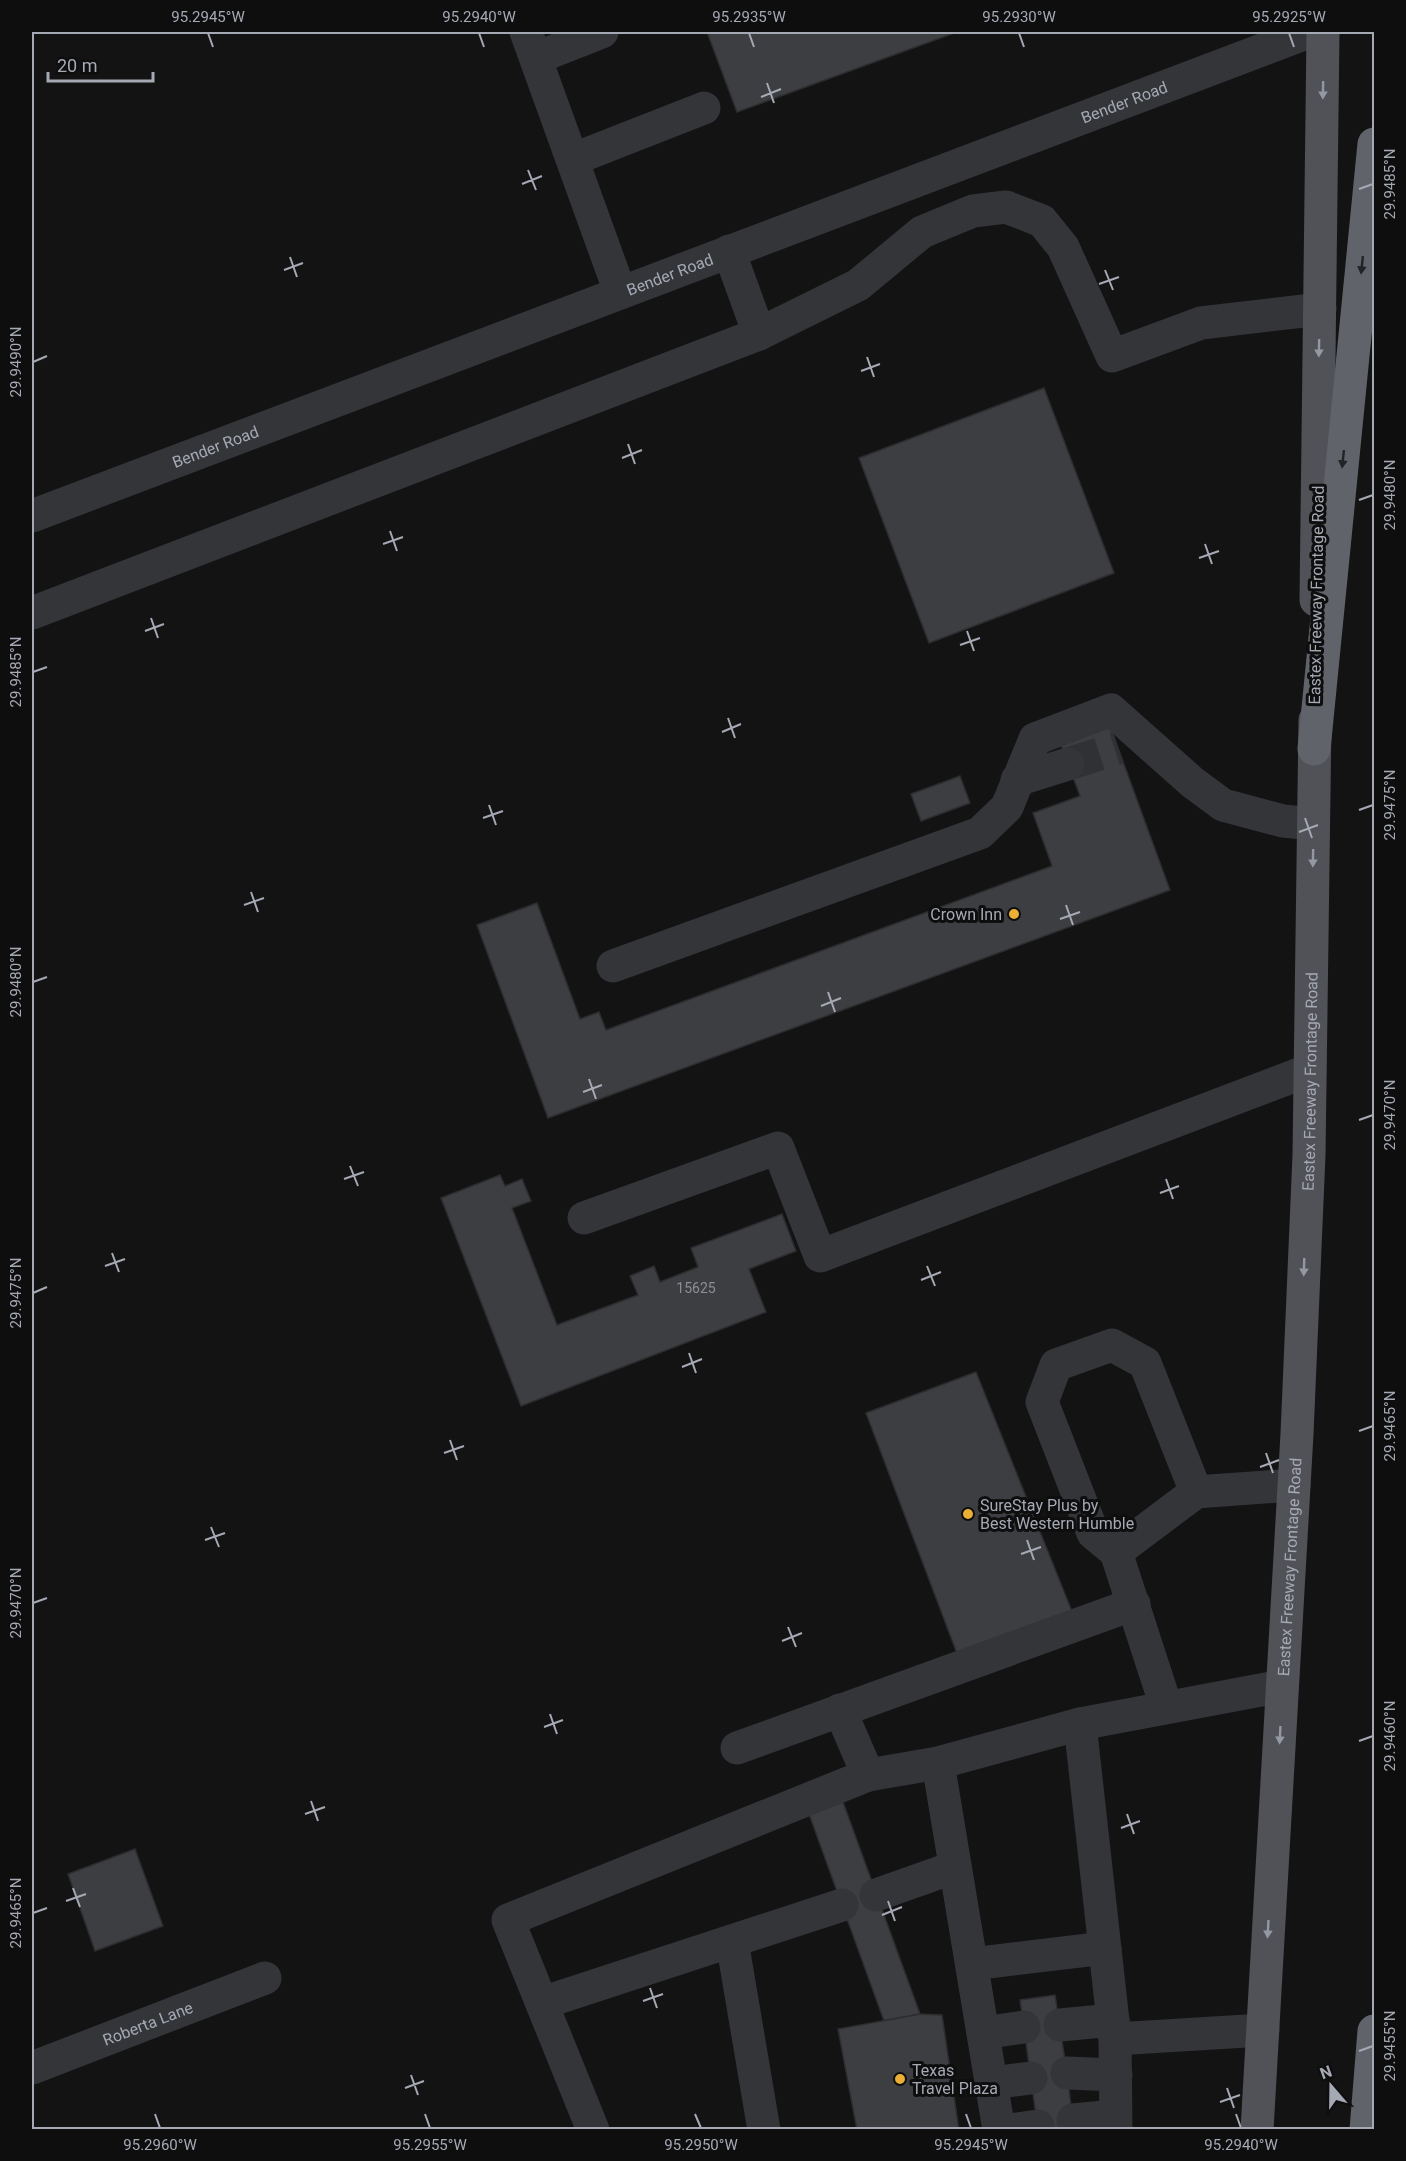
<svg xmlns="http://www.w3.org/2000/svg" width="1406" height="2161" font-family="Roboto,sans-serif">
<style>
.building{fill:#3d3e41;stroke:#2d2d30;stroke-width:1.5}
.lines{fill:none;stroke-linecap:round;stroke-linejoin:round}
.minor-tunnel{stroke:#303134;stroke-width:33;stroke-dasharray:33 16;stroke-linecap:butt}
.minor{stroke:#343539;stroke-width:33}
.major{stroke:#505258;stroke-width:33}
.highway{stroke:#60636a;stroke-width:33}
.oneway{fill:#9498a2}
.oneway2{fill:#222326}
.ticks{fill:none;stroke:#a5a9b4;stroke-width:2}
.poi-dot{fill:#ebaf34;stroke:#0e0e0f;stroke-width:2}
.labels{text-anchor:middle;stroke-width:6;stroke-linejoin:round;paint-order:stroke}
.number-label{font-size:14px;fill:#8b8e97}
.street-label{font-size:16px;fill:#a5a9b4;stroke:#0e0e0f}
.poi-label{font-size:16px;fill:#a5a9b4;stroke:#0e0e0f;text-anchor:start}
.neatline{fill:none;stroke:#a5a9b4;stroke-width:2}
.ticks-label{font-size:15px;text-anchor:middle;fill:#a5a9b4}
</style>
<rect width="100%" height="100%" fill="#131314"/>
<g class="building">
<path d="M707,32H957L737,112Z"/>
<path d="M1044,388L1114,573L929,643L859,458Z"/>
<path d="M1110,726L1170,890L548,1118L477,925L537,903L580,1019L599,1012L606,1030L1052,866L1033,813L1080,796L1061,745Z"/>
<path d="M960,776L970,803L921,821L911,794Z"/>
<path d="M500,1175L505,1186L522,1179L531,1201L512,1208L557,1325L638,1295L630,1276L654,1266L660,1282L698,1267L691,1248L782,1214L796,1251L749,1269L766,1312L521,1406L441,1198Z"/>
<path d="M976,1372L1073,1614L958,1656L866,1413Z"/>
<path d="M843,1802L920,2014L884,2021L809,1814Z"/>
<path d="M135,1849L163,1926L95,1951L68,1874Z"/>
<path d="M1055,1995L1067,2073L1074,2130H1038L1020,2000Z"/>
<path d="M920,2014L942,2015L959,2130H857L838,2029Z"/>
</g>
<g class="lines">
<path class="minor-tunnel" d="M1068,764L1118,748"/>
<g class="minor">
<path d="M526,32L620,292"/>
<path d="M536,58L602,32"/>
<path d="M574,159L704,108"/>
<path d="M729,251L759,334L858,285L922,232L973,211L1006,207L1042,221L1063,247L1112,356L1201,323L1320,309"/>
<path id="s1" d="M32,516L1309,32"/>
<path d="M32,613L759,334"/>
<path d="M1017,780L1068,764"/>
<path d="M613,966L980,833L1007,807L1035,739L1111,710L1192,782L1223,805L1283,821L1313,824"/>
<path d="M584,1218L778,1148L820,1256L1310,1070"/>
<path d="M1116,1552L1093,1533L1042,1402L1056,1365L1112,1345L1145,1363L1196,1492"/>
<path d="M1166,1706L1116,1552L1196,1492L1294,1485"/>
<path d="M840,1710L868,1775"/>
<path d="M1080,1724L1115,2039L1263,2030"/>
<path d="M737,1748L1134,1604"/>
<path d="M938,1763L999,2130"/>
<path d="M876,1895L955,1867"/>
<path d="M732,1941L764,2130"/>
<path d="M972,1964L1105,1948"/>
<path d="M542,2003L842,1905"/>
<path d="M1060,2025L1113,2020"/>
<path d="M983,2033L1024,2027"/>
<path d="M1115,2039L1116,2130"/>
<path id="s2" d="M32,2068L265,1978"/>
<path d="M1067,2073L1116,2075"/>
<path d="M991,2083L1031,2078"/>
<path d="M1073,2120L1115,2116"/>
<path d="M593,2130L508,1920L868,1775L938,1763L1080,1724L1282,1686"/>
<path d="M1010,2130L1038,2126"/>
</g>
<g class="major">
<path d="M1316,600L1323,32"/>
<path id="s3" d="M1257,2130L1297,1434L1309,1155L1315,720"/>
</g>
<g class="highway">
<path d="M1314,749L1374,144"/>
<path d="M1366,2130L1374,2031"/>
</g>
</g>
<defs><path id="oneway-solid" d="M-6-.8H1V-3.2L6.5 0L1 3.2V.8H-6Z" transform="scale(1.5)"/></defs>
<g class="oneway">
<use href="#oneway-solid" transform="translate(1323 90) rotate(91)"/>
<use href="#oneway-solid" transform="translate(1319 348) rotate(91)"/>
<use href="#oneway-solid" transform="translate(1313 858) rotate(91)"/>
<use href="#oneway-solid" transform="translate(1304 1267) rotate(92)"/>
<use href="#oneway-solid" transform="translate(1280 1735) rotate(93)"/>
<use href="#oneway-solid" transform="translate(1268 1929) rotate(93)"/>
</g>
<g class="oneway2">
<use href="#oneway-solid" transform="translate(1362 265) rotate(96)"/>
<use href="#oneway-solid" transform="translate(1343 459) rotate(96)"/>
</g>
<path class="ticks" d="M208,33L213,47M479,33L484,47M749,33L754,47M1019,33L1024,47M1289,33L1294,47M767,83L774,103M761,97L781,89M528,170L536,190M522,184L542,176M1359,189L1373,184M290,257L297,277M284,270L303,263M1105,270L1113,290M1099,284L1119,277M867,357L874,377M33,362L47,356M861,371L880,364M628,444L635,464M622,458L642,450M1359,500L1373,495M390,531L397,551M383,544L403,537M1205,544L1212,564M1199,558L1219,551M151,618L158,638M145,631L164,624M967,631L974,651M960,645L980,638M33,672L47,667M728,718L735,738M722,732L741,724M489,805L496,825M1359,810L1373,805M483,818L503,811M1305,818L1312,838M1299,832L1318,825M251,892L258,912M244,905L264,898M1066,905L1073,925M1060,919L1080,912M33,982L47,977M828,992L835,1012M821,1006L841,998M589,1079L596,1099M583,1092L602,1085M1359,1120L1373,1115M350,1166L358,1186M344,1179L364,1172M1166,1179L1173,1199M1160,1193L1179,1186M112,1253L119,1272M105,1266L125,1259M927,1266L935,1286M921,1280L941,1272M33,1293L47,1287M689,1353L696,1373M682,1367L702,1359M1359,1431L1373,1426M450,1440L457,1460M444,1453L464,1446M1266,1453L1273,1473M1260,1467L1279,1460M211,1527L219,1547M205,1540L225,1533M1027,1540L1034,1560M1021,1554L1041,1547M33,1603L47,1598M788,1627L796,1647M782,1641L802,1633M550,1714L557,1734M544,1727L563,1720M1359,1741L1373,1736M311,1801L318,1821M305,1814L325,1807M1127,1814L1134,1834M1121,1828L1140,1821M73,1888L80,1907M66,1901L86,1894M888,1901L895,1921M33,1913L47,1908M882,1915L902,1907M650,1988L657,2008M643,2001L663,1994M1359,2051L1373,2046M411,2075L418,2095M405,2088L424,2081M1227,2088L1234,2108M1220,2102L1240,2095M155,2114L160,2128M425,2114L430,2128M695,2114L701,2128M966,2114L971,2128M1236,2114L1241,2128"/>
<g class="poi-dot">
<circle cx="1014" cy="914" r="6"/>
<circle cx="968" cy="1514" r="6"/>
<circle cx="900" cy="2079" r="6"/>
</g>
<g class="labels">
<g class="number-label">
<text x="696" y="1293">15625</text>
</g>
<g class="street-label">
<text dy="6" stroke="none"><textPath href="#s1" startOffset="1168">Bender Road</textPath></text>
<text dy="6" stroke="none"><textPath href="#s1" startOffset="682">Bender Road</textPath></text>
<text dy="6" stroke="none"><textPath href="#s1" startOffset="196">Bender Road</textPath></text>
<text transform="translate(1316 595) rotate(-89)" y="6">Eastex Freeway Frontage Road</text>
<text dy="6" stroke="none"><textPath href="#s3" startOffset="1050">Eastex Freeway Frontage Road</textPath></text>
<text dy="6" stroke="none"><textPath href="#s3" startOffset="564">Eastex Freeway Frontage Road</textPath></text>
<text dy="6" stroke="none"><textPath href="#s2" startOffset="124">Roberta Lane</textPath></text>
</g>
<g class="poi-label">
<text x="1002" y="920" text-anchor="end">Crown Inn</text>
<text x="980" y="1511">SureStay Plus by<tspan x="980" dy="18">Best Western Humble</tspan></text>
<text x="912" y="2076">Texas<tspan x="912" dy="18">Travel Plaza</tspan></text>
</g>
</g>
<rect width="1406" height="2161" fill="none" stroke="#0e0e0f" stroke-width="66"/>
<g transform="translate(1331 2086) rotate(340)" stroke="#0e0e0f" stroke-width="4.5" paint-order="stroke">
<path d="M0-4.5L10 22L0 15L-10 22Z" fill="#a5a9b4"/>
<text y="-9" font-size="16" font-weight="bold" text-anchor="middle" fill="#a5a9b4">N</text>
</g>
<path d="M48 72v9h105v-9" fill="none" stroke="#a5a9b4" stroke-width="3"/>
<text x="57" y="72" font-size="18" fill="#a5a9b4" stroke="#0e0e0f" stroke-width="4.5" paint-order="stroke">20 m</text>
<rect x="33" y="33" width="1340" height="2095" class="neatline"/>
<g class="ticks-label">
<text x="208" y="22">95.2945°W</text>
<text x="479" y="22">95.2940°W</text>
<text x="749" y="22">95.2935°W</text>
<text x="1019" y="22">95.2930°W</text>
<text x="1289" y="22">95.2925°W</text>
<text transform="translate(1390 184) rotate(-90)" y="5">29.9485°N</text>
<text transform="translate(16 362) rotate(-90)" y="5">29.9490°N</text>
<text transform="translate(1390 495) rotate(-90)" y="5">29.9480°N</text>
<text transform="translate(16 672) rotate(-90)" y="5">29.9485°N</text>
<text transform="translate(1390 805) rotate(-90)" y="5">29.9475°N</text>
<text transform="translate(16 982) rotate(-90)" y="5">29.9480°N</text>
<text transform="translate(1390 1115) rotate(-90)" y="5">29.9470°N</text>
<text transform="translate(16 1293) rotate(-90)" y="5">29.9475°N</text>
<text transform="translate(1390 1426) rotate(-90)" y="5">29.9465°N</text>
<text transform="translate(16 1603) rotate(-90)" y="5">29.9470°N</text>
<text transform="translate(1390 1736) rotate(-90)" y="5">29.9460°N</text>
<text transform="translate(16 1913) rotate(-90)" y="5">29.9465°N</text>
<text transform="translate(1390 2046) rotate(-90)" y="5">29.9455°N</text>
<text x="160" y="2150">95.2960°W</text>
<text x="430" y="2150">95.2955°W</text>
<text x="701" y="2150">95.2950°W</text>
<text x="971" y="2150">95.2945°W</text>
<text x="1241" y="2150">95.2940°W</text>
</g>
</svg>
